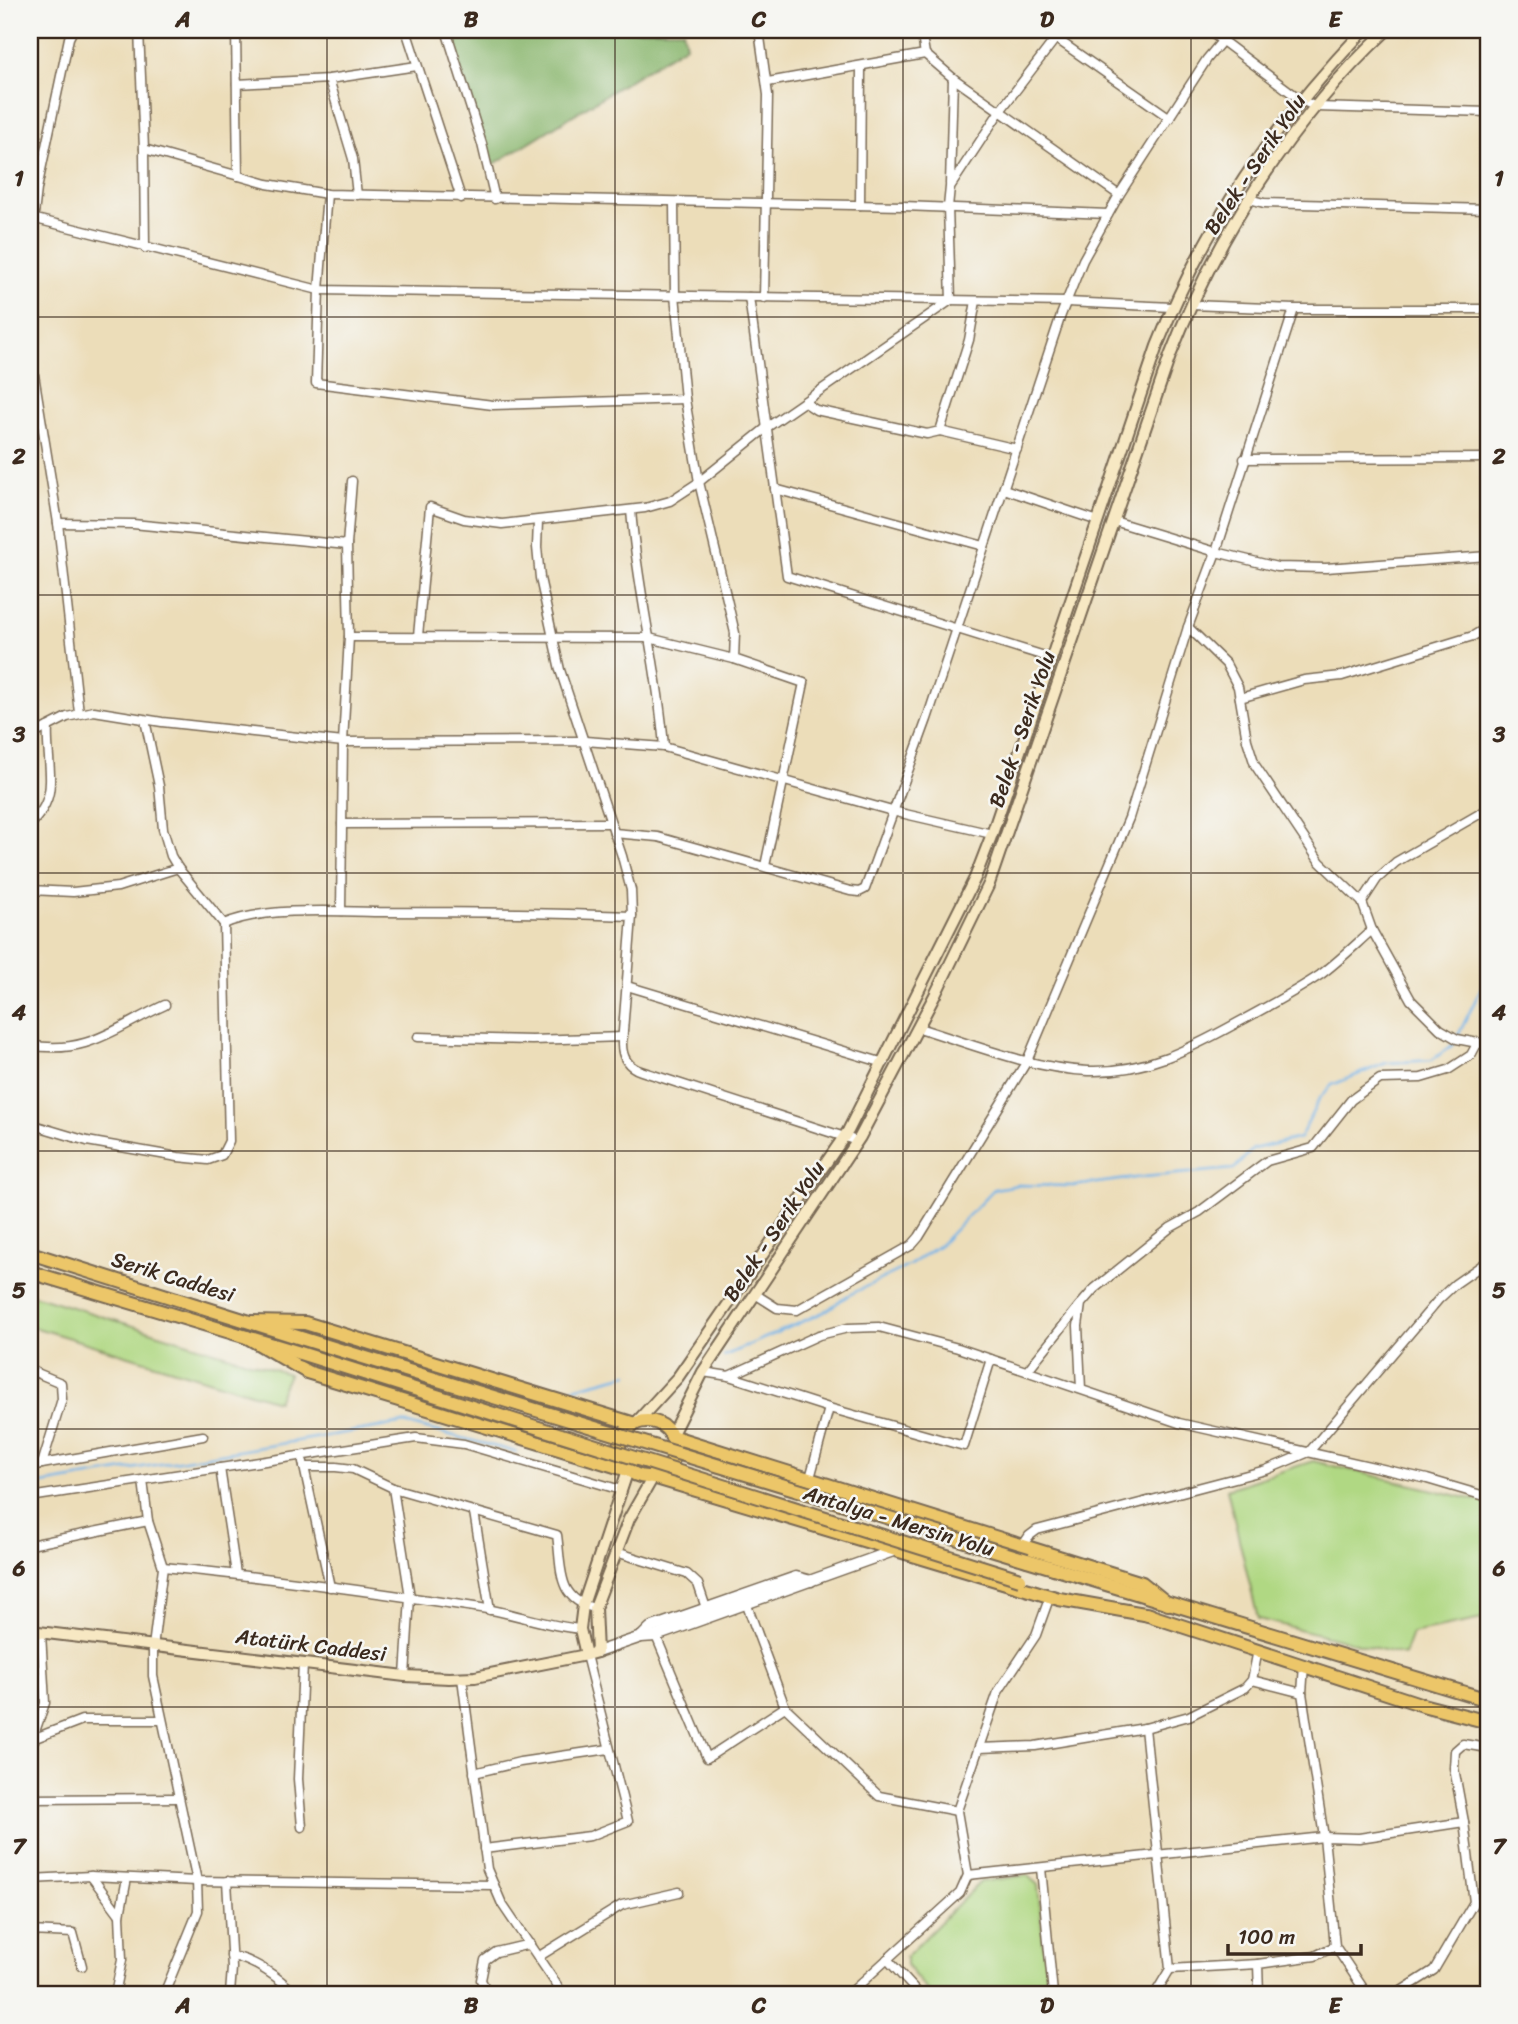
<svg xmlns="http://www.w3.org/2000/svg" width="1518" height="2024" font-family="Sriracha,sans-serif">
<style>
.green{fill:#b0d883;stroke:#768150;stroke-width:2}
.forest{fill:#8cb871;stroke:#647148;stroke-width:2}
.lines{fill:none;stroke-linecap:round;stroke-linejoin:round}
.stream{stroke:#74b4e8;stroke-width:2.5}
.minor-casing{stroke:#796954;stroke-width:11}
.tertiary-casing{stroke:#796954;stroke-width:13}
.secondary-casing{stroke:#796954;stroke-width:14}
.trunk-casing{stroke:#796954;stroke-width:16}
.minor{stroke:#fff;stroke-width:8}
.tertiary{stroke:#fff;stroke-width:10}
.secondary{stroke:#f7e8c3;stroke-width:10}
.trunk{stroke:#ecc669;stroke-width:12}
.trunk-bridge-casing{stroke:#796954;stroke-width:16;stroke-linecap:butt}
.trunk-bridge{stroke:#ecc669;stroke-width:12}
.grid{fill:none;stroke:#3b2a1e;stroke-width:2;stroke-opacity:0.55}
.labels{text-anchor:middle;stroke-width:5;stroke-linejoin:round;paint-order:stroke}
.street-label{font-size:21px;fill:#3b2a1e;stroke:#f6f6f2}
.neatline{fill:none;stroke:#3b2a1e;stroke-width:2.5}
.grid-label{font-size:23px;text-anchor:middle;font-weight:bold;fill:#3b2a1e}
</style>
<rect width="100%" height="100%" fill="#f6f6f2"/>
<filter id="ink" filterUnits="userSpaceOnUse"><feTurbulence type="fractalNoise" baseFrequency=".0143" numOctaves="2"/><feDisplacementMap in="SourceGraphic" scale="14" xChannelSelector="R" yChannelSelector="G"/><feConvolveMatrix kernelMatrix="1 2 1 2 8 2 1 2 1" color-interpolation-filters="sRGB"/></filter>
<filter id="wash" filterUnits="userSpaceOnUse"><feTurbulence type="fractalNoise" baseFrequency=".00686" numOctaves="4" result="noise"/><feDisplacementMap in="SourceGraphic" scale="28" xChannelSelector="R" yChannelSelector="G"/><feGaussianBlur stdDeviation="1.57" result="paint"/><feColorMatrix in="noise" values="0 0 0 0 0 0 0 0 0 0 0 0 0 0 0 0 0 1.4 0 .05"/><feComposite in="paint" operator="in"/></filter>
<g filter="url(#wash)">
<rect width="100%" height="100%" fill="#ecddb9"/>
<g class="green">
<path d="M30,1294L289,1374L277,1401L30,1326Z"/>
<path d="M1313,1461L1488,1503V1618L1412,1633L1404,1655L1258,1619L1227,1489Z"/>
<path d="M1027,1875L1038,1885L1048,1994H930L906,1965V1957L980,1882Z"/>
</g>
<path class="forest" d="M448,30H683L686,45L491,166Z"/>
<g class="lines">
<g class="stream">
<path d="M724,1356L824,1312L847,1296L910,1265L942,1243L994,1189L1018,1185L1073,1186L1143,1177L1234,1169L1253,1149L1300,1138L1319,1099L1332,1085L1386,1063L1432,1060L1454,1044L1488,974"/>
<path d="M551,1394L628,1374"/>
<path d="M30,1486L404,1423L516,1452"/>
</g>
</g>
</g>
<g filter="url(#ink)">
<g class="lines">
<defs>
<g id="minor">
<path d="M139,30L144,149L145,248"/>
<path d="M236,30L238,176"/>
<path d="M406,30L461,198"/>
<path d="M446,30L482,144L495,199"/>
<path d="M759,30L768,95L764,298"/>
<path d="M921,30L925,54L953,78L1119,195"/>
<path d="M1044,30L1170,118"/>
<path d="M1208,30L1301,100L1316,107L1488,112"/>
<path d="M329,79L353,159L357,195"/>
<path d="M768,82L925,54"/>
<path d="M237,84L329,79L417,66"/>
<path d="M144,149L267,184L327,194L903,206L1108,214"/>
<path d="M950,184L953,78"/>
<path d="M327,194L319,290L316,383L493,405L685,399"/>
<path d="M1249,199L1264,203L1488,209"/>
<path d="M674,202L675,295L685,399L699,482L735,633L734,659"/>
<path d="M860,205L861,67"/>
<path d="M32,218L319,290L1067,302L1172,307"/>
<path d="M30,248L37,189L69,38L73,30"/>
<path d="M1488,287V300"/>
<path d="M749,297L787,576L1051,658"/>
<path d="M951,300L948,207L950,187L1000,111L1062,30"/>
<path d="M1191,305L1294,309H1488"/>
<path d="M30,350L58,523L79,713"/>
<path d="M804,402L816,410L927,434L940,431L1017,449"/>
<path d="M940,431L969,340L976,301"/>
<path d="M1244,459L1488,458"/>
<path d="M775,489L984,546"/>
<path d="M1004,489L1098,521"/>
<path d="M631,510C637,590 658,667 664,747"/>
<path d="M538,521L537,547L540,578L560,670L622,856L631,890L632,916L622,1044C622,1057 628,1067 641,1071L857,1141"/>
<path d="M1114,521L1216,552L1277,567L1326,568L1488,556"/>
<path d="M58,523L133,524L347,545"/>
<path d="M1188,627L1226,664L1238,687L1247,740L1255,765L1320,862L1362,902L1372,930L1411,1000L1440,1029L1457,1039L1488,1045"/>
<path d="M418,636L430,507L464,519L502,524L645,508L670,501L699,482L766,428L951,300"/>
<path d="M349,637L649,638L734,659L804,683L765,866"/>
<path d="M1240,698L1304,680L1342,676L1473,636L1488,627"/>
<path d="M145,720L159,786L163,829L171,856L178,868L224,924"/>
<path d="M30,736L67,717L94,711L162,722L343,742L585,741L664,747L892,811L992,834"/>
<path d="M342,824L610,823"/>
<path d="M30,826C36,818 43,811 46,802C55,783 46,750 48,727"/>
<path d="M614,833L658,837L850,891L859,892L865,889L927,719L1061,315L1083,260L1119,195L1207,59L1222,41"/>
<path d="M30,890L73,892L118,887L178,868"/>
<path d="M1362,902L1377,879L1396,862L1488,809"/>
<path d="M341,911L343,742L349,637L347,545L352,481"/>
<path d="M627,986L884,1063"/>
<path d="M919,1028C974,1045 1030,1068 1088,1071C1144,1073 1190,1049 1237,1023C1265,1008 1293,993 1320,975C1338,962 1355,945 1372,930"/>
<path d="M418,1037L532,1040L623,1037"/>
<path d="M30,1045C87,1056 116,1027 165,1005"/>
<path d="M30,1124L87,1141L178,1157L208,1160L222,1155L229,1141L224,924C261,907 337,911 379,912C463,912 547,913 632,916"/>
<path d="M1488,1183V1193"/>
<path d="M755,1294L777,1308L797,1310L912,1245L919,1237L1027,1061L1129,818L1188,627L1216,552L1294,309"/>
<path d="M30,1370L61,1383L62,1399L42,1464"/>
<path d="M1027,1371L1080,1305"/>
<path d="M703,1372L729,1376L829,1408L964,1446L991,1359"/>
<path d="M729,1376L819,1335L848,1328L879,1327L958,1348L1179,1423L1427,1479L1488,1497"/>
<path d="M1081,1389L1078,1326L1081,1304L1094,1289L1170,1228L1199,1212L1267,1161L1313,1148L1351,1100L1380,1079L1421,1078L1448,1070L1471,1055L1478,1042"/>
<path d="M303,1462L330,1587"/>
<path d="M30,1466L203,1436"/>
<path d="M304,1467H336L353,1469L393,1488L557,1535C562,1569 556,1599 595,1608"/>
<path d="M220,1468L236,1574"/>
<path d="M810,1478L829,1408"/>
<path d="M143,1480L148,1521L163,1567L153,1647V1676L197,1881L198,1911L164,1994"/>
<path d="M393,1488L410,1597L405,1676"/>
<path d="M30,1497L416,1438L464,1444L621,1490"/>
<path d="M474,1512L490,1610"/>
<path d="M30,1545L148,1521"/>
<path d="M1023,1545L1029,1536L1037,1530L1266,1470L1309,1452L1439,1299L1455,1284L1488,1261"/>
<path d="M616,1552L687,1574L698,1584L706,1608"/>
<path d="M163,1567C269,1577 375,1592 481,1608C514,1613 546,1626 580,1629"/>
<path d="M745,1600L785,1707L879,1796L957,1811"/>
<path d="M656,1636L707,1758L785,1707"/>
<path d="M462,1678L487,1869L502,1904L563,1994"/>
<path d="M1252,1680L1302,1693"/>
<path d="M1145,1728L1170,1969L1155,1994"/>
<path d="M30,1740L82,1720H161"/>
<path d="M979,1748L1035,1746L1145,1728L1189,1716L1245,1688L1252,1680L1258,1650"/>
<path d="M30,1760L32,1740L45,1703L41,1633"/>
<path d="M474,1773L520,1762L609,1749"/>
<path d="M30,1799L179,1798"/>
<path d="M1464,1822L1454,1768L1455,1751L1463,1744L1488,1748"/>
<path d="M302,1827L298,1779L303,1663"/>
<path d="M484,1849L590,1836L628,1821L586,1655"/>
<path d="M1041,1868L1053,1994"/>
<path d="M968,1875L1324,1837L1359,1838L1464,1822L1474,1902L1434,1970L1398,1993L1385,1994"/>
<path d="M91,1876L120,1915"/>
<path d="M30,1879L91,1876L197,1881L494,1885"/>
<path d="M227,1881L232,1968L230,1994"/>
<path d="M30,1931L73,1933L82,1966"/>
<path d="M1335,1946L1367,1994"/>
<path d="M231,1956C253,1959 280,1978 295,1994"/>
<path d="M538,1957L622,1905L679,1892"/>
<path d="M887,1959L919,1994"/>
<path d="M1170,1969L1258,1964"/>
<path d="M115,1994L122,1960L120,1915L127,1878"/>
<path d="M488,1994L481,1980L485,1960L496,1952L530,1944"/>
<path d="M849,1994L960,1893L968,1875L957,1811L998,1692L1036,1635L1050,1596"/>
<path d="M1259,1994L1258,1964L1315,1956L1335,1946L1324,1837L1302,1693L1304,1665"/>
</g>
<g id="tertiary">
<path d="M641,1637L650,1628L796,1577L811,1581"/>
<path d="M597,1652L641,1637L656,1636L896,1550"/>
</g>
<g id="secondary">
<path d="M635,1424L678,1377L848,1131L975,878L992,834L1157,346C1207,221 1272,127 1364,30"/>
<path d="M671,1436L703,1372L860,1137L935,995L989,884L1170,356C1217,235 1292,119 1387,30"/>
<path d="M30,1631L405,1676L449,1678L475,1677L586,1655L597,1652L595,1608L629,1519L653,1477"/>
<path d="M586,1655L580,1629L583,1605L628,1470"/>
</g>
<g id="trunk">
<path d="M30,1253L304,1339"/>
<path d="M30,1272L300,1353"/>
<path d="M251,1322L305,1323L635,1424"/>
<path d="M247,1337L307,1372L628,1470"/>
<circle cx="647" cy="1449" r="28"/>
<path d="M671,1436L1142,1583L1168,1604"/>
<path d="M653,1477L1059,1599L1150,1615"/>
<path d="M1027,1560L1488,1700"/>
<path d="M1145,1614L1426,1706L1488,1722"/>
</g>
</defs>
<use href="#minor" class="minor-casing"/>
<use href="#tertiary" class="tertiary-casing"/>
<use href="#secondary" class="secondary-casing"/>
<use href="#trunk" class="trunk-casing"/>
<use href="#minor" class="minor"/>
<use href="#tertiary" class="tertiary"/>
<use href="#secondary" class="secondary"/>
<use href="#trunk" class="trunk"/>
<defs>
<g id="trunk-bridge">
<path d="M304,1339L1027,1560"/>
<path d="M300,1353L1020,1579"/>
</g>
</defs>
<use href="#trunk-bridge" class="trunk-bridge-casing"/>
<use href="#trunk-bridge" class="trunk-bridge"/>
</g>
</g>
<path class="grid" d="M327,30V1994M615,30V1994M903,30V1994M1191,30V1994M30,317H1488M30,595H1488M30,873H1488M30,1151H1488M30,1429H1488M30,1707H1488"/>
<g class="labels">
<g class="street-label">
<text transform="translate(1255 164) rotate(-56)" y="7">Belek - Serik Yolu</text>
<text transform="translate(1022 729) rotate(-71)" y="7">Belek - Serik Yolu</text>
<text transform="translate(774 1231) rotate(-56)" y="7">Belek - Serik Yolu</text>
<text transform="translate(173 1277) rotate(17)" y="7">Serik Caddesi</text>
<text transform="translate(899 1521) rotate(17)" y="7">Antalya - Mersin Yolu</text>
<text transform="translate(311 1645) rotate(7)" y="7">Atatürk Caddesi</text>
</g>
</g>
<rect width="1518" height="2024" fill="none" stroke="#f6f6f2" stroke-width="77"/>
<path d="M1228 1944v10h133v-10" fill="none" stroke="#3b2a1e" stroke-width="3.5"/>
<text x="1238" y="1944" font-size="21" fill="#3b2a1e" stroke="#f6f6f2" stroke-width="5" paint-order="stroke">100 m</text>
<rect x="38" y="38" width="1442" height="1948" class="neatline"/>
<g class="grid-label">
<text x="183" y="27">A</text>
<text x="471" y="27">B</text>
<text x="759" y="27">C</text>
<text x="1047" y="27">D</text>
<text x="1335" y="27">E</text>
<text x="19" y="186">1</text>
<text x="1499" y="186">1</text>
<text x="19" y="464">2</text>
<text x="1499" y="464">2</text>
<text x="19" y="742">3</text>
<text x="1499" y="742">3</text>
<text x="19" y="1020">4</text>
<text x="1499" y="1020">4</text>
<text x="19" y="1298">5</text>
<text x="1499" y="1298">5</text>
<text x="19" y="1576">6</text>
<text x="1499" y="1576">6</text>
<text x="19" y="1854">7</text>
<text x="1499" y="1854">7</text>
<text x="183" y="2013">A</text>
<text x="471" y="2013">B</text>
<text x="759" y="2013">C</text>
<text x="1047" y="2013">D</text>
<text x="1335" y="2013">E</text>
</g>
</svg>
